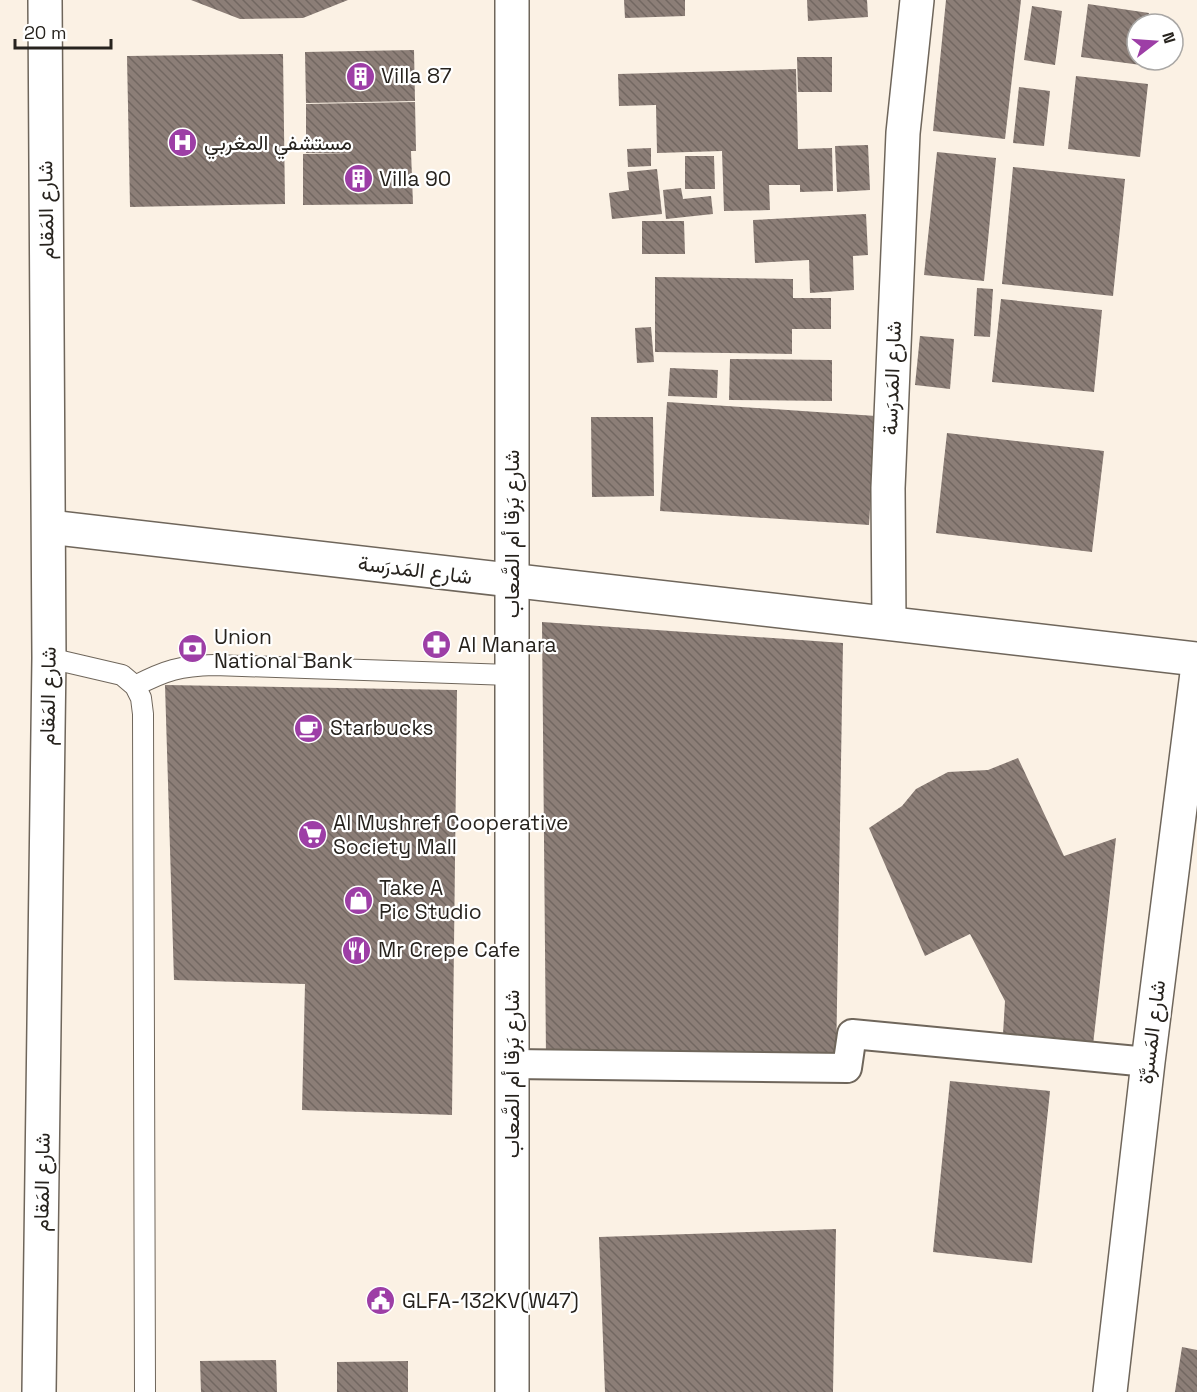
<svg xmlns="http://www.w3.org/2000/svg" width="1197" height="1392" font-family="'Space Grotesk',Vazirmatn,sans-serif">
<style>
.building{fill:url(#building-back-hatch)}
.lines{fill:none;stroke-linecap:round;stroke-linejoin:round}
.service-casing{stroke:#6f665b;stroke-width:22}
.pedestrian-casing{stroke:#6f665b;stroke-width:32}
.minor-casing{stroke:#6f665b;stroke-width:36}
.service{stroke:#fff;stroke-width:20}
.pedestrian{stroke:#fff;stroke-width:28}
.minor{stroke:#fff;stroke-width:33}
.labels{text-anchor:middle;stroke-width:4.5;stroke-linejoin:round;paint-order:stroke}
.poi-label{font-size:21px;fill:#27231e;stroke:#fff;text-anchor:start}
.street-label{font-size:21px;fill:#27231e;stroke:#fff}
</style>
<defs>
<pattern id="building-back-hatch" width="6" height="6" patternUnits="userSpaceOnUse" patternTransform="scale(1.5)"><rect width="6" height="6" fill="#8c7e77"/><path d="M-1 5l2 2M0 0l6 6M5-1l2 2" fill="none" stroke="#726761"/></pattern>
</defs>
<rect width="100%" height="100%" fill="#fbf1e4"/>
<g class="building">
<path d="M191,0H348L303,18L240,19Z"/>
<path d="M624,0H685V16L625,18Z"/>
<path d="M807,0H867L868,17L808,21Z"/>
<path d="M946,0H1021L1005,139L933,131Z"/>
<path d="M1088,4L1149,13L1147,24H1137V60H1142L1141,65L1081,57Z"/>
<path d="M1032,6L1062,11L1055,65L1024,60Z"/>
<path d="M414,50L415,101L306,103L305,52Z"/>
<path d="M283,54L285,204L130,207L127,56Z"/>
<path d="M797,57H832V92H798Z"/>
<path d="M796,69L798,149L832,148L833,191L800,192V185H769L770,210L724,211L722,151L657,153L656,105L619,106L618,74Z"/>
<path d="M1076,76L1148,84L1140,157L1068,149Z"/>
<path d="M1019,87L1050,91L1044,146L1013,143Z"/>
<path d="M415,102L416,151H411L413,204L303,205V154L354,153H306V104Z"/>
<path d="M868,145L870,190L837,192L835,146Z"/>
<path d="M651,148V166L628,167L627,149Z"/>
<path d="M937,152L996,158L984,281L924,275Z"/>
<path d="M685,156H714L715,189H685Z"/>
<path d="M1013,167L1125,179L1113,296L1002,284Z"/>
<path d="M657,169L662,214L612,219L609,193L629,190L627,172Z"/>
<path d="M681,188L683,199L711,196L713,214L666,219L663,190Z"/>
<path d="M866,214L868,255L853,256L854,290L810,293L809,260L755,263L753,220Z"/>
<path d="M642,221H684L685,254H642Z"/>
<path d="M655,277L793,279V298H831V329H792V354L655,352Z"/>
<path d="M977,288L993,289L990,337L974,336Z"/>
<path d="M1001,299L1102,310L1094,392L992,382Z"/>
<path d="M651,327L654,362L637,363L635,328Z"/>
<path d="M920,336L954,339L950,389L915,385Z"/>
<path d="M730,359L832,360V401L729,400Z"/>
<path d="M670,368L718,370L717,398L668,396Z"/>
<path d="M667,402L876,416L869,525L660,511Z"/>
<path d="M591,417H653L654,496L592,497Z"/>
<path d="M947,433L1104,451L1092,552L936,533Z"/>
<path d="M542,622L843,643L836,1063L546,1057Z"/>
<path d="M165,685L457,690L452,1115L302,1110L305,984L174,980Z"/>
<path d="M1018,758L1064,856L1116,838L1093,1045L1003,1034L1005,1001L970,934L925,956L869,828L902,806L916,789L948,772L988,770Z"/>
<path d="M950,1081L1050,1091L1032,1263L933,1252Z"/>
<path d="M836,1229L833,1392H605L599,1237Z"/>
<path d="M1182,1347L1197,1350V1392H1175Z"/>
<path d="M276,1360L277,1392H201L200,1361Z"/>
<path d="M408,1361V1392H337V1362Z"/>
</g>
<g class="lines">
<defs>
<g id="service">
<path d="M49,658L122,675L135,686L141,698L143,714L145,1392"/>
<path d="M135,686C166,670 180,666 214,665L512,675"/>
</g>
<path id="pedestrian" d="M512,1064L847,1068L852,1034L1148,1062"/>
<g id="minor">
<path d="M512,0V1392"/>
<path d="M49,527L1197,659"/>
<path d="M889,622L888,488L903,133L917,0"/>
<path d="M39,1392L49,658L45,0"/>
<path d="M1110,1392L1148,1062L1197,673"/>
</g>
</defs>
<use href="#service" class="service-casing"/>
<use href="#pedestrian" class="pedestrian-casing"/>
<use href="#minor" class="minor-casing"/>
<use href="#service" class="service"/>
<use href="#pedestrian" class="pedestrian"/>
<use href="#minor" class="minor"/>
</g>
<defs>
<symbol id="building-disc" viewBox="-11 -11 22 22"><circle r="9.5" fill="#9d3ea6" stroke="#fff"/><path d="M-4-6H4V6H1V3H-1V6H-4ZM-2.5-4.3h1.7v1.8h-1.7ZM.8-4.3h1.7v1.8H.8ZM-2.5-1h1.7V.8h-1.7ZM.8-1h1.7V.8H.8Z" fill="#fff"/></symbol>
<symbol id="hospital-disc" viewBox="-11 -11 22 22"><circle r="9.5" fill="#9d3ea6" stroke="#fff"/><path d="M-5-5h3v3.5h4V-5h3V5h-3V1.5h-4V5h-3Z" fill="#fff"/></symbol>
<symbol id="pharmacy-disc" viewBox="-11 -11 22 22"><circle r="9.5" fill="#9d3ea6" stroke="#fff"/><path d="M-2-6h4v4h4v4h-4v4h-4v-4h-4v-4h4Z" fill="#fff"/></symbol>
<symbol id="bank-disc" viewBox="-11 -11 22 22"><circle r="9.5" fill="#9d3ea6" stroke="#fff"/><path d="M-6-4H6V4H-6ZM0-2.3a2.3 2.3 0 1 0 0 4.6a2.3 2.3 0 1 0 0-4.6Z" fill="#fff"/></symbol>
<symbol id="cafe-disc" viewBox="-11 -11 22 22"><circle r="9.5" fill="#9d3ea6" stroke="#fff"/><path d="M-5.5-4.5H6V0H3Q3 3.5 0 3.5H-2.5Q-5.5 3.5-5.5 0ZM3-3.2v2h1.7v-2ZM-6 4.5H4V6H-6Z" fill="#fff"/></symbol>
<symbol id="supermarket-disc" viewBox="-11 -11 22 22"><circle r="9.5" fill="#9d3ea6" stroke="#fff"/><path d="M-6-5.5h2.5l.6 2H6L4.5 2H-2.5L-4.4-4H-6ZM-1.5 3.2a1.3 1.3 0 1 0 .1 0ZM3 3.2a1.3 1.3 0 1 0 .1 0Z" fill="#fff"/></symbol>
<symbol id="shop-disc" viewBox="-11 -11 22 22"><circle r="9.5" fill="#9d3ea6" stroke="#fff"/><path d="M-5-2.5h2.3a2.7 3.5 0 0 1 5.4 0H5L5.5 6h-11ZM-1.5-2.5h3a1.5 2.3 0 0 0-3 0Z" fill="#fff"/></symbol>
<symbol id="restaurant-disc" viewBox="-11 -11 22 22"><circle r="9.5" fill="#9d3ea6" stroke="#fff"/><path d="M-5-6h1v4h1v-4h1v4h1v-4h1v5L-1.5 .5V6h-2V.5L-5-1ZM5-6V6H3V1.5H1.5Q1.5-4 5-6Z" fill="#fff"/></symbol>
<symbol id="civic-disc" viewBox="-11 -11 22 22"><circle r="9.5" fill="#9d3ea6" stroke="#fff"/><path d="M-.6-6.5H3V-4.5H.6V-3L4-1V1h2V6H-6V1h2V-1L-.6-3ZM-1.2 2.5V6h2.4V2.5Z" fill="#fff"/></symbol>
</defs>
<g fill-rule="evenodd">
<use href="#building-disc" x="344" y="60" width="33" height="33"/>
<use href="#hospital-disc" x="166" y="126" width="33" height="33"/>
<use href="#building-disc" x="342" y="162" width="33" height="33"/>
<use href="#pharmacy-disc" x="420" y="628" width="33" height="33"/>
<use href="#bank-disc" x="176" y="632" width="33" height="33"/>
<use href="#cafe-disc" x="292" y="712" width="33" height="33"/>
<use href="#supermarket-disc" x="296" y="818" width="33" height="33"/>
<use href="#shop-disc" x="342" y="884" width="33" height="33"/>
<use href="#restaurant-disc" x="340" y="934" width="33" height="33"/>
<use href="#civic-disc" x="364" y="1284" width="33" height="33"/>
</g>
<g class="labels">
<g class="poi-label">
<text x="381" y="83">Villa 87</text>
<text x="204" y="150">مستشفي المغربي</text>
<text x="379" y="186">Villa 90</text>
<text x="214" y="644">Union<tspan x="214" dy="24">National Bank</tspan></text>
<text x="458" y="652">Al Manara</text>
<text x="330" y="735">Starbucks</text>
<text x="333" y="830">Al Mushref Cooperative<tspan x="333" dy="24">Society Mall</tspan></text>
<text x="379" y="895">Take A<tspan x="379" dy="24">Pic Studio</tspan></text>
<text x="378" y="957">Mr Crepe Cafe</text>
<text x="402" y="1308">GLFA-132KV(W47)</text>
</g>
<g class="street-label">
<text transform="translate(46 210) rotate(-91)" y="7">شارع المَقام</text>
<text transform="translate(892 378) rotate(-88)" y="7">شارع المَدرَسة</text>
<text transform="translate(512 534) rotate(-90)" y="7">شارع بَرقا أم الصَّعاب</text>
<text transform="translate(415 570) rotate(7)" y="7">شارع المَدرَسة</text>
<text transform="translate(48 696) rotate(-89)" y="7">شارع المَقام</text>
<text transform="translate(1152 1032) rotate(-83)" y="7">شارع المَسرَّة</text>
<text transform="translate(512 1074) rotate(-90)" y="7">شارع بَرقا أم الصَّعاب</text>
<text transform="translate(42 1182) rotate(-89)" y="7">شارع المَقام</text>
</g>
</g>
<g transform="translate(1155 42) rotate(73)"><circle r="28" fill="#ffffff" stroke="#a9a7a5" stroke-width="1.5"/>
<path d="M0-4.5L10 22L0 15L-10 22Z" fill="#9d3ea6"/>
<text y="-9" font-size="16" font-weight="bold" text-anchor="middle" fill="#27231e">N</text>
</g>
<path d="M15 39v9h96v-9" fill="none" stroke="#27231e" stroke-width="3"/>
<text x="24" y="39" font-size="18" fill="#27231e" stroke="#ffffff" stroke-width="4.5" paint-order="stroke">20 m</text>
</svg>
